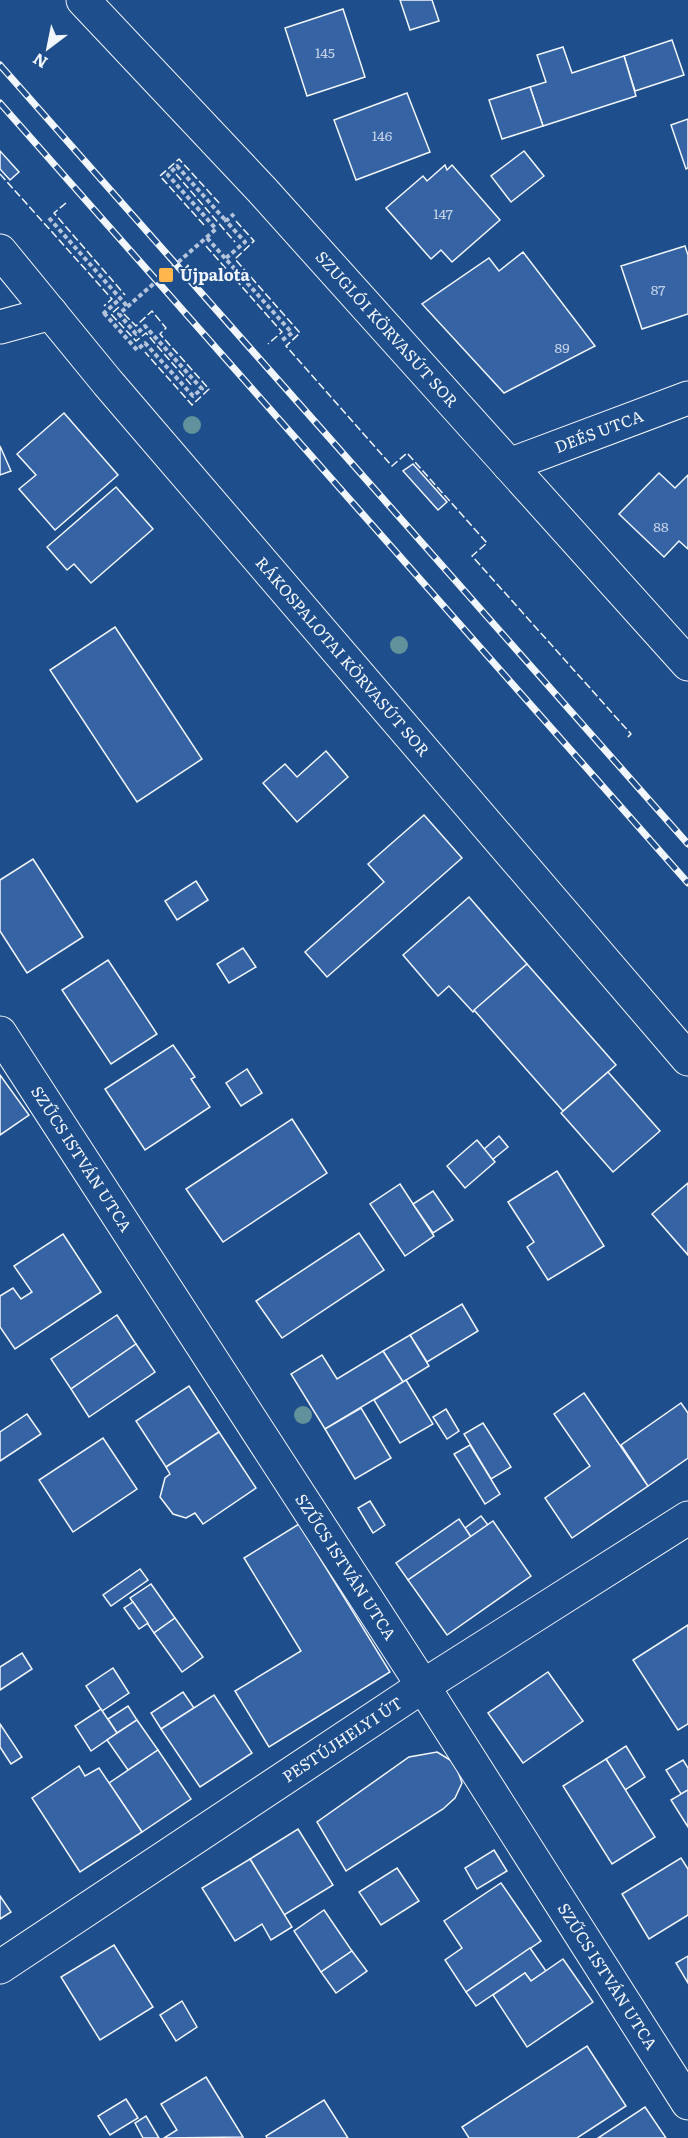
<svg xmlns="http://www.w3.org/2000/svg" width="688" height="2138" font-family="Literata,serif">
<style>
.building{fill:#3563a3;stroke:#f2f6ff;stroke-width:1.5}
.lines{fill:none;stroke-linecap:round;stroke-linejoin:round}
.street-casing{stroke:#f2f6ff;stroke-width:35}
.path{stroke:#b3c4dc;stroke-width:4;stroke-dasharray:4.5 3;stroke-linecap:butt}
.street{stroke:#1f4e8c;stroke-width:33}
.rail-casing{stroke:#f2f6ff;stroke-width:7}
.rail{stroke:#1f4e8c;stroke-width:4.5;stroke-dasharray:14;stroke-linecap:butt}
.fence{stroke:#f2f6ff;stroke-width:1.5;stroke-dasharray:8 3;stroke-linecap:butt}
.tree{fill:#61919a}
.poi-dot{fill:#ffb74d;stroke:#1f4e8c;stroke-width:2}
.labels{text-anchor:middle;stroke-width:4.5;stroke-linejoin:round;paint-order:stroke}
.number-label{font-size:14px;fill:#c3d1e8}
.poi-label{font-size:16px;font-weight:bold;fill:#f2f6ff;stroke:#1f4e8c;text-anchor:start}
.street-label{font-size:16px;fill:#f2f6ff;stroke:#1f4e8c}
</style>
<rect width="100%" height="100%" fill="#1f4e8c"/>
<g class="building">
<path d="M400,0H432L439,21L410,30Z"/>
<path d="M343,9L365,77L307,96L285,28Z"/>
<path d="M672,40L684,75L635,91L624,56Z"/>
<path d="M563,47L572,73L624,56L636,96L543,126L530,87L546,82L537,55Z"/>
<path d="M530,87L543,126L502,139L489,100Z"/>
<path d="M407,93L430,152L356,180L334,120Z"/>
<path d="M688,119V168L686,169L671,125Z"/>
<path d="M0,151L19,172L10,180L0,169Z"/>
<path d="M524,151L544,176L511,202L491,176Z"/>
<path d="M445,165L447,170L452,165L500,220L452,262L441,250L431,259L386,208L423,176L427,181Z"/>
<path d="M685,246L688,255V314L642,329L621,266Z"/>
<path d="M523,252L595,346L504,393L422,304L489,258L499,271Z"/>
<path d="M64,413L118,475L55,530L19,489L36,475L17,454Z"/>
<path d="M0,446L11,471L0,475Z"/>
<path d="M413,464L447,502L438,510L403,471Z"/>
<path d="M659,473L675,488L688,475V549L679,541L664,557L619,514Z"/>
<path d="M116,487L153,529L91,583L74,564L67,570L47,547Z"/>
<path d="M115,627L202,759L137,802L50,670Z"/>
<path d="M326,751L348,777L297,822L263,783L285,764L297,777Z"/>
<path d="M424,815L462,858L327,977L305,952L384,882L368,864Z"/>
<path d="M33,859L83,937L27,973L0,931V880Z"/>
<path d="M196,881L208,900L177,920L165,901Z"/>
<path d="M469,897L527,964L473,1012L449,986L438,996L403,955Z"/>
<path d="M243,948L256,967L229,983L217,964Z"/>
<path d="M108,960L157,1034L111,1064L62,990Z"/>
<path d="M527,964L616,1065L563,1111L474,1010Z"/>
<path d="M173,1045L195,1077L191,1079L210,1107L145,1150L105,1089Z"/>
<path d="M247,1069L262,1093L241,1106L226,1083Z"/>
<path d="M608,1072L660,1131L613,1172L561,1113Z"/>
<path d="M0,1075L29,1115L0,1135Z"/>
<path d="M292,1119L327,1173L223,1242L186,1189Z"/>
<path d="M499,1136L508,1147L492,1160L483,1150Z"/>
<path d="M477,1140L495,1162L465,1188L447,1166Z"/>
<path d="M557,1171L604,1246L548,1280L527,1247L534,1242L508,1202Z"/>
<path d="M688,1183V1255L652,1214Z"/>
<path d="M400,1184L434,1236L405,1256L370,1204Z"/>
<path d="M433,1191L453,1220L433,1233L413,1204Z"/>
<path d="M359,1233L384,1270L282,1338L256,1301Z"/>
<path d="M63,1234L101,1292L15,1349L0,1327V1296L13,1288L21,1299L32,1292L14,1266Z"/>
<path d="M462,1304L478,1331L427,1362L410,1335Z"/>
<path d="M117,1315L136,1344L71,1389L51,1359Z"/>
<path d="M410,1335L429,1366L403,1382L383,1351Z"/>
<path d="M136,1344L155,1372L89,1417L71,1389Z"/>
<path d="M383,1351L403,1382L325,1429L291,1374L322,1355L337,1379Z"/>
<path d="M406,1380L433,1424L400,1443L374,1400Z"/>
<path d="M189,1386L219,1432L166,1467L136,1421Z"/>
<path d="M584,1393L648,1486L572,1538L545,1498L590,1466L554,1414Z"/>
<path d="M681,1403L688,1413V1458L648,1486L621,1445Z"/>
<path d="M361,1408L391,1458L355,1479L325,1429Z"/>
<path d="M446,1409L459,1431L447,1439L433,1417Z"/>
<path d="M27,1414L41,1434L0,1461V1432Z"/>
<path d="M483,1423L511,1467L491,1479L464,1434Z"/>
<path d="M219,1432L256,1488L203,1524L195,1513L186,1518L173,1514L160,1497L165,1478L170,1474L166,1467Z"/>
<path d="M103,1438L137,1489L73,1532L39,1480Z"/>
<path d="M470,1445L500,1494L485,1504L454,1454Z"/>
<path d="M370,1501L385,1525L373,1533L358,1508Z"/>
<path d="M481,1516L488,1525L471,1537L465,1528Z"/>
<path d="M459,1519L471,1537L408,1580L396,1563Z"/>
<path d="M493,1521L531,1576L447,1635L408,1580Z"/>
<path d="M299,1524L390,1672L269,1747L235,1691L301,1651L244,1558Z"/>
<path d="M140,1569L148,1580L111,1606L103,1595Z"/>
<path d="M151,1584L175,1618L154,1633L130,1598Z"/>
<path d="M133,1602L148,1623L139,1629L124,1608Z"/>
<path d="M175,1618L203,1657L182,1672L154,1633Z"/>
<path d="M688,1625V1724L678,1730L633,1660Z"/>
<path d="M22,1653L32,1669L0,1690V1667Z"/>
<path d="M113,1668L129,1693L102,1711L86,1686Z"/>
<path d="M548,1672L583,1721L523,1763L488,1713Z"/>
<path d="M183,1692L194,1708L161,1729L151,1713Z"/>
<path d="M214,1695L252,1753L200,1787L161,1729Z"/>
<path d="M128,1706L137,1720L117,1733L108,1719Z"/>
<path d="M101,1709L117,1733L91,1751L75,1726Z"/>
<path d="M137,1720L158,1750L128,1770L107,1740Z"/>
<path d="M0,1724L22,1757L11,1764L0,1747Z"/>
<path d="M626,1746L645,1777L625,1790L606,1759Z"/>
<path d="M158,1750L191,1799L142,1832L109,1783Z"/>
<path d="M437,1752L455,1763L462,1783L455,1798L443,1809L346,1871L317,1822L409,1757Z"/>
<path d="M606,1759L655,1837L612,1864L563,1786Z"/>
<path d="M683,1760L688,1768V1790L681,1794L666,1770Z"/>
<path d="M79,1766L85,1776L99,1768L142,1832L80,1872L32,1798Z"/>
<path d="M688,1790V1827L671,1800Z"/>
<path d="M298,1829L333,1885L284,1915L250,1859Z"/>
<path d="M494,1850L507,1871L477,1889L465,1868Z"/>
<path d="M681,1858L688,1869V1915L649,1939L622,1894Z"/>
<path d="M250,1859L292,1927L271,1940L262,1924L235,1941L202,1888Z"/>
<path d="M397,1868L419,1901L381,1925L359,1892Z"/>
<path d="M501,1883L541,1941L466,1992L445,1960L462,1948L444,1921Z"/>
<path d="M0,1896L11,1912L0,1919Z"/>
<path d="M324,1910L352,1951L321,1972L294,1931Z"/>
<path d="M114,1945L153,2007L100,2040L61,1977Z"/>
<path d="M530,1948L546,1971L531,1981L525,1973L476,2006L466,1992Z"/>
<path d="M352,1951L367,1971L336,1993L321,1972Z"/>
<path d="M688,1956V1983L676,1963Z"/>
<path d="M563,1959L593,2002L527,2047L493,1995L525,1973L531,1981Z"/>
<path d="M182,2001L197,2027L176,2041L160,2015Z"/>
<path d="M587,2046L626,2106L577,2138H469L462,2127Z"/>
<path d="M206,2077L243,2137L164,2138L177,2130L161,2104Z"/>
<path d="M126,2099L138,2118L110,2135L98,2116Z"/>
<path d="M324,2100L348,2138H267L266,2136Z"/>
<path d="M645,2107L666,2138H598Z"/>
<path d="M146,2116L159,2138H143L135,2123Z"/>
</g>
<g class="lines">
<defs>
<g id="street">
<path id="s1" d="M83,0L262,190L688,664"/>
<path id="s2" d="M0,251L108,383L688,1059"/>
<path d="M0,327L51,313"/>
<path id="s3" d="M509,465L688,398"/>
<path id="s4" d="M0,1033L423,1686L688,2103"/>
<path id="s5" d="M0,1967L423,1686L688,1518"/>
</g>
</defs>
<use href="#street" class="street-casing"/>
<g class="path">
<path d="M49,218L127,306"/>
<path d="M207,238L292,333L281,341"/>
<path d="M226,258L245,242L226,221L234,214"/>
<path d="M104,313L137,350L145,343L193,396L202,389L145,326L136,334L119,314L216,229L168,175L177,166L226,221"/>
<path d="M103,314L120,299"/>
</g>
<use href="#street" class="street"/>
<defs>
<g id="rail">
<path d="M0,65L688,844"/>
<path d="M0,103L688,883"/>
</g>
</defs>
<use href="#rail" class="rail-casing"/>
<use href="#rail" class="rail"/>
<g class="fence">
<path d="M0,174L112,299L104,306"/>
<path d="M176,174L235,242"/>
<path d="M66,203L54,213L125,295"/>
<path d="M236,221L254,241L235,259L300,333L286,346L392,466L407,453L487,543L472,556L631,734L627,738"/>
<path d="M204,225L160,176L179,159L221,205"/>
<path d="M206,246L282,332L268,344"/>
<path d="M119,307L111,314L136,341L146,333L193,387"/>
<path d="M124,314L136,326L152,311L166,328L160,334L209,389L192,405L145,352"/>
</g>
</g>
<g class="tree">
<circle cx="192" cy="425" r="9"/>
<circle cx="399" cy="645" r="9"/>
<circle cx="303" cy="1415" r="9"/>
</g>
<rect class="poi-dot" x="158" y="267" width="16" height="16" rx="3"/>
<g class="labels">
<g class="number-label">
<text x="325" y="58">145</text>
<text x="382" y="141">146</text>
<text x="443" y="219">147</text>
<text x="658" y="295">87</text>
<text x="562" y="353">89</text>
<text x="661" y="532">88</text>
</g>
<g class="poi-label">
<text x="180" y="281">Újpalota</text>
</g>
<g class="street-label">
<text dy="6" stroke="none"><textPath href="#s1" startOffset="448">SZUGLÓI KÖRVASÚT SOR</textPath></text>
<text dy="6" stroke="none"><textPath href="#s3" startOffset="96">DEÉS UTCA</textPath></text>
<text dy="6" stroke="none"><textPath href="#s2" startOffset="531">RÁKOSPALOTAI KÖRVASÚT SOR</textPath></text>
<text dy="6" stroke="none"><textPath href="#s4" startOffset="150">SZŰCS ISTVÁN UTCA</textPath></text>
<text dy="6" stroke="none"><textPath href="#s4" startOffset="636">SZŰCS ISTVÁN UTCA</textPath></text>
<text dy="6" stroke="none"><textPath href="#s5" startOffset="411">PESTÚJHELYI ÚT</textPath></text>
<text dy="6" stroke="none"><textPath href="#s4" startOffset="1122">SZŰCS ISTVÁN UTCA</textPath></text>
</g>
</g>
<g transform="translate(48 48) rotate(212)" stroke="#1f4e8c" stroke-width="4.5" paint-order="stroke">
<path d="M0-4.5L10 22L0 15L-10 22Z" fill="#f2f6ff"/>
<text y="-9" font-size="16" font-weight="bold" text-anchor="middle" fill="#f2f6ff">N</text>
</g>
</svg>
